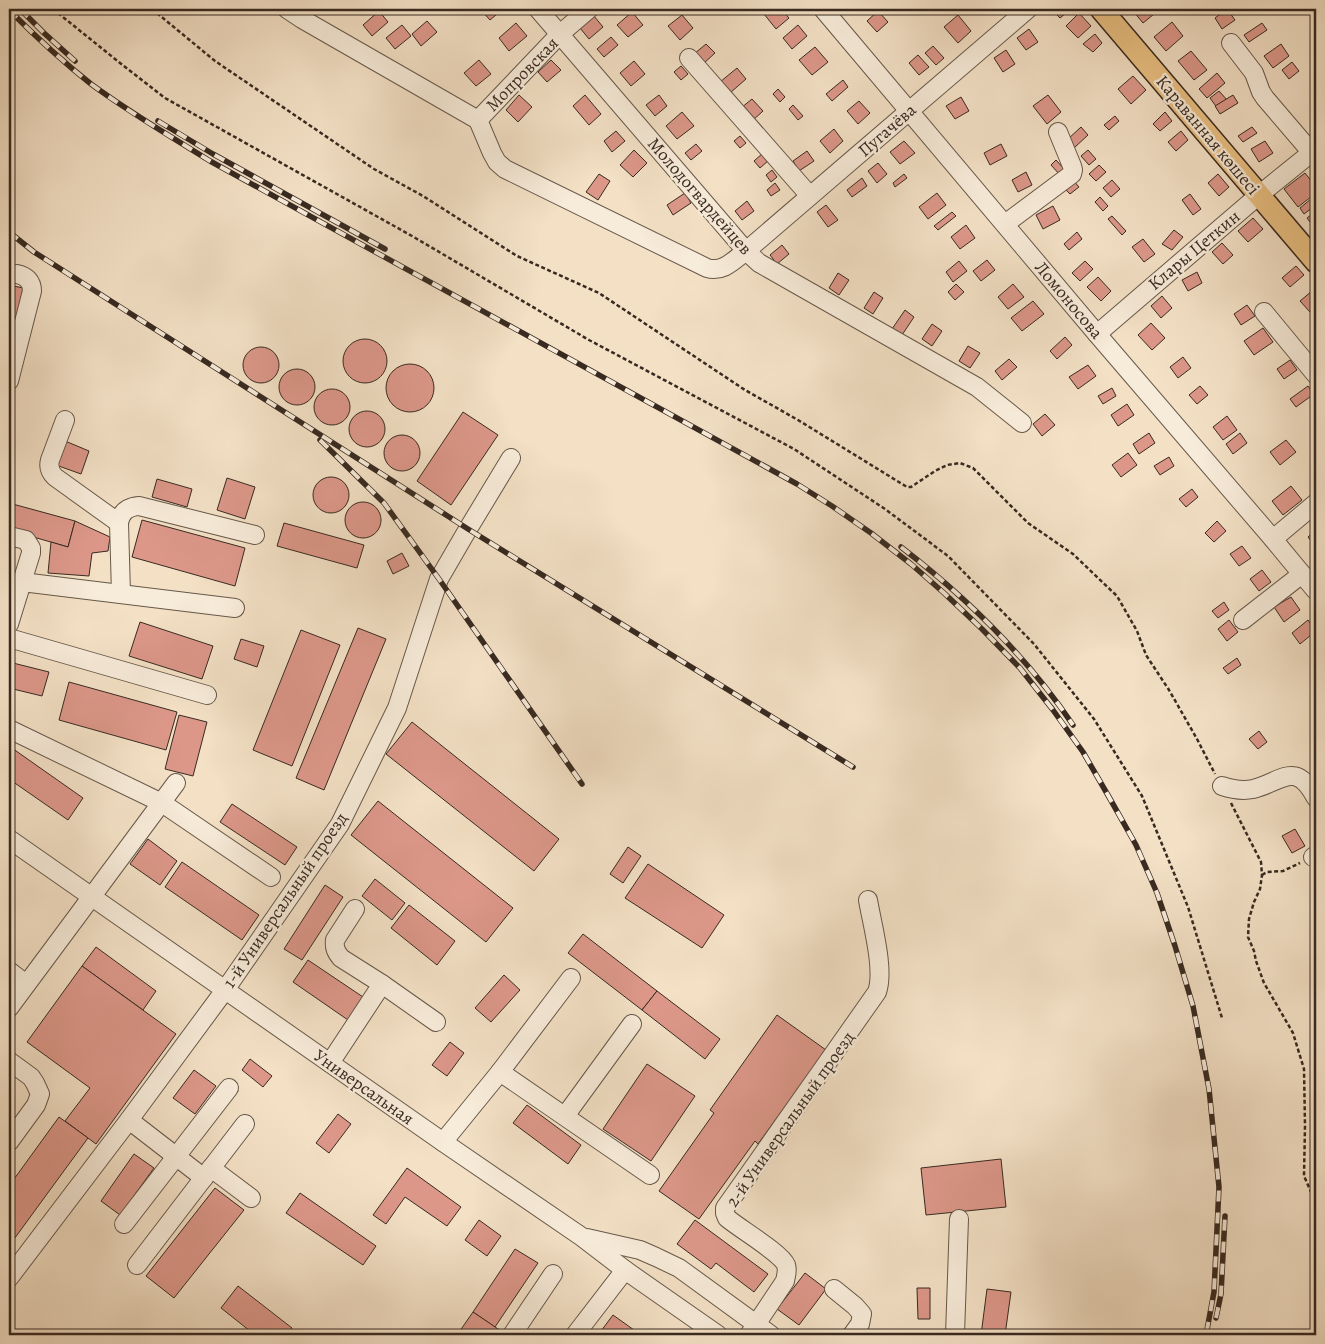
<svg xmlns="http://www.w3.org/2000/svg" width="1325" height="1344" font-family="Alegreya,serif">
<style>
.building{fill:#dc9789;stroke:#382a21}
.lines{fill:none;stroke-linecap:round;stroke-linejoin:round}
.minor-casing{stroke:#67584a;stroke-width:20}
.major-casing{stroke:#382a21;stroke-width:24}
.path{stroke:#382a21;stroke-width:2.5;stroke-dasharray:4 2.5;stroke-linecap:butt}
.minor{stroke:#f7ebd9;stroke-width:18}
.major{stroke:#eac082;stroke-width:21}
.rail-casing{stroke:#382a21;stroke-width:5.5}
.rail{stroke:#f7ebd9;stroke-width:4;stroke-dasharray:11;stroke-linecap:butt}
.labels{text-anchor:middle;stroke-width:4.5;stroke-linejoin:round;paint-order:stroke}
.street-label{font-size:18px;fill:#382a21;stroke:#f7ebd9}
</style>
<rect width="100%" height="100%" fill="#f3e0c5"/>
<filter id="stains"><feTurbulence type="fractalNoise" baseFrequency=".004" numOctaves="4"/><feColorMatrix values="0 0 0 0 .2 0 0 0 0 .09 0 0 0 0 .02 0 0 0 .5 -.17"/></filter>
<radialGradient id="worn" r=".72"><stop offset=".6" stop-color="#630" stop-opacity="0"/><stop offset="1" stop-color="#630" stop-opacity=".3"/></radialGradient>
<g class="building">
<path d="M480,9H503L490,20Z"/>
<path d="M770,9H781L789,18L776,29L764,14Z"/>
<path d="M1054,9H1071L1060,18L1052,10Z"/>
<path d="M1138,9H1158L1159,10L1143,23L1134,12Z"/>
<path d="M1227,9L1235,20L1222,29L1215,18Z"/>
<path d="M379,11L388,22L372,36L363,25Z"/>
<path d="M878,11L888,22L877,32L867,21Z"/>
<path d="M632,12L643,25L628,37L617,25Z"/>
<path d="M1079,13L1091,26L1078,38L1066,26Z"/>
<path d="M682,15L693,28L680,40L668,26Z"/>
<path d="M958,15L971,31L958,43L944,27Z"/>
<path d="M594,16L603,27L589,39L580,28Z"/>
<path d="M427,21L437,32L421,46L412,34Z"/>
<path d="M1172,22L1183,36L1166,51L1154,37Z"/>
<path d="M516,23L527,36L509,51L499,38Z"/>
<path d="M1262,23L1267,30L1249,42L1244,35Z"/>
<path d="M402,25L411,36L395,49L386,38Z"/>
<path d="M798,25L807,36L792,49L783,38Z"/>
<path d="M1029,29L1038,42L1026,50L1017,38Z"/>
<path d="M1095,34L1102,43L1093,52L1083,44Z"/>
<path d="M611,37L618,45L604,57L597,49Z"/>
<path d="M706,44L715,53L703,64L694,54Z"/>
<path d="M1281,44L1289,56L1273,68L1264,56Z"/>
<path d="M933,46L944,58L936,65L925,53Z"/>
<path d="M815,47L828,62L812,75L799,60Z"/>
<path d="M1006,50L1015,64L1003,72L994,58Z"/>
<path d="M1191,51L1207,70L1194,80L1178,61Z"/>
<path d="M918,55L929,67L919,75L909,63Z"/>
<path d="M479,60L491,74L476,86L464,73Z"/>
<path d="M551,60L561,70L547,82L538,72Z"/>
<path d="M634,61L645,74L631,86L620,73Z"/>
<path d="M1292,62L1299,71L1289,79L1282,70Z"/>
<path d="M681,66L688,74L681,80L674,72Z"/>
<path d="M737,68L746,79L730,93L720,82Z"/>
<path d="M1217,73L1225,83L1207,98L1199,89Z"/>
<path d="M1133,76L1146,90L1131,104L1118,89Z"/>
<path d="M843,80L848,87L832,101L826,94Z"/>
<path d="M778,89L785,97L780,102L773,94Z"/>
<path d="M1219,91L1228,101L1218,109L1210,98Z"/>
<path d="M519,95L532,107L518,122L506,110Z"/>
<path d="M585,95L601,114L589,125L573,106Z"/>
<path d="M659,95L667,106L655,116L646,105Z"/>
<path d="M1048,95L1061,112L1047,124L1033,106Z"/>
<path d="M1233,95L1238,103L1220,114L1215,106Z"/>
<path d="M961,97L969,111L955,119L946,106Z"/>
<path d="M752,99L763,111L752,121L741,108Z"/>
<path d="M859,101L870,113L858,124L847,111Z"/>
<path d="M793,105L803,116L798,120L789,109Z"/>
<path d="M682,112L694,126L677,139L666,126Z"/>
<path d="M1165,112L1172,121L1160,131L1153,124Z"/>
<path d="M1115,116L1119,121L1109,130L1104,125Z"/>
<path d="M1081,127L1088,135L1074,148L1067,140Z"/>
<path d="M1252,127L1257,133L1243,142L1238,136Z"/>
<path d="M834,129L843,141L830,153L820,141Z"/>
<path d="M616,131L625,141L612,152L604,141Z"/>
<path d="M1181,131L1188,140L1176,151L1168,142Z"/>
<path d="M740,136L746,143L740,148L734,141Z"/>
<path d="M904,141L915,153L900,164L890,152Z"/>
<path d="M1265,141L1273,153L1259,162L1251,149Z"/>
<path d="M696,144L702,151L691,160L685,153Z"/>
<path d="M1001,144L1007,156L990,165L984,153Z"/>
<path d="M634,150L647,163L633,177L620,165Z"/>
<path d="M1088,150L1096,159L1089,165L1081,156Z"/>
<path d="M807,151L814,161L799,171L793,161Z"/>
<path d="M763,153L769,160L760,168L754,161Z"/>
<path d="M1056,160L1065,170L1060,175L1051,165Z"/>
<path d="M878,163L887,174L877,183L868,171Z"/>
<path d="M1099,165L1106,172L1096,181L1089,174Z"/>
<path d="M772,170L777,177L771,182L766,175Z"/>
<path d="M1026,172L1032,185L1018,192L1012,180Z"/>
<path d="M1305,173L1316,187V193L1298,207L1284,189Z"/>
<path d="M599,174L610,181L598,200L586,192Z"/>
<path d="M904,174L907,178L895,187L893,183Z"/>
<path d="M1218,174L1229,187L1219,196L1208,183Z"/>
<path d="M862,178L867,186L852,197L847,190Z"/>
<path d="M1072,179L1079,187L1070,194L1063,187Z"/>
<path d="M1112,180L1120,189L1111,197L1103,188Z"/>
<path d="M775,183L780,190L771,196L767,190Z"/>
<path d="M685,193L691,203L673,215L667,205Z"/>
<path d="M937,193L946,205L928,219L919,207Z"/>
<path d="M1190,194L1201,209L1193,215L1182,200Z"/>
<path d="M1100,197L1108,206L1103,211L1095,202Z"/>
<path d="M1311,199L1316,205L1304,214L1300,208Z"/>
<path d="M747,201L754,211L742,220L735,211Z"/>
<path d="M826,205L838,220L828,227L817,212Z"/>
<path d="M1053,206L1060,220L1043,229L1036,215Z"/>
<path d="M1316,211V230L1307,218Z"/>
<path d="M952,212L956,216L938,230L934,226Z"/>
<path d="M1112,216L1126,231L1122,235L1108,219Z"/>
<path d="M1253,218L1263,229L1248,242L1238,231Z"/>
<path d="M966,225L975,238L960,249L951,237Z"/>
<path d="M1174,230L1183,237L1172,250L1162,244Z"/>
<path d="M1077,232L1082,239L1069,250L1064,244Z"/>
<path d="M1143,239L1155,254L1144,262L1132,247Z"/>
<path d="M1222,243L1233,255L1223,264L1212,252Z"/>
<path d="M782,245L789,254L777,264L770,255Z"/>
<path d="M987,260L995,270L981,281L973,271Z"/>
<path d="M959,261L967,271L953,282L946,272Z"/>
<path d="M1085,261L1093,269L1080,281L1072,273Z"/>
<path d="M1296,266L1304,275L1290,287L1282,278Z"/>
<path d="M1197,272L1202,283L1188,291L1182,280Z"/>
<path d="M838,273L849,280L839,295L829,288Z"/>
<path d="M1098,277L1111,291L1101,301L1087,287Z"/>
<path d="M956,284L964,292L955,300L948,292Z"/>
<path d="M1013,284L1024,297L1008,309L998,297Z"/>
<path d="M9,285L23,288L9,354Z"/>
<path d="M1312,291L1316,296V307L1310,312L1300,301Z"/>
<path d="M874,292L883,298L873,314L864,308Z"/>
<path d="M1162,296L1172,308L1161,318L1151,306Z"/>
<path d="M1033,301L1044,314L1022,331L1011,318Z"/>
<path d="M1247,305L1255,316L1241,325L1234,314Z"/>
<path d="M905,310L914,317L902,335L892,329Z"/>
<path d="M1151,323L1165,338L1152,350L1138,335Z"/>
<path d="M932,324L942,331L932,346L922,339Z"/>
<path d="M1263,328L1273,342L1254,355L1244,341Z"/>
<path d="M1065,337L1072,345L1057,359L1050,351Z"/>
<circle cx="365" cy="361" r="22"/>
<path d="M968,346L980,353L970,368L959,361Z"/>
<circle cx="261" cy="365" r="18"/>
<path d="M1183,357L1191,368L1178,378L1170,367Z"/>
<path d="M1009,359L1017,367L1002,380L995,371Z"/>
<path d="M1290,360L1297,370L1284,379L1277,369Z"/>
<circle cx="410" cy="388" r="24"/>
<path d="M1088,365L1096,376L1078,389L1069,377Z"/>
<circle cx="297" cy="387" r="18"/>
<path d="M1200,386L1208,395L1197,404L1189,395Z"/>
<path d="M1308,386L1314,394L1296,407L1290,399Z"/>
<path d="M1112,388L1116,396L1103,404L1098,396Z"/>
<circle cx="332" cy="407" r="18"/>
<path d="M1127,404L1134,415L1118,426L1111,415Z"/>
<circle cx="367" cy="429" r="18"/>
<path d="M463,412L498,435L451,505L417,481Z"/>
<path d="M1045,414L1055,425L1042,436L1033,424Z"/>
<path d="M1227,416L1237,430L1223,440L1213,427Z"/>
<path d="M1149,433L1155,443L1139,454L1133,444Z"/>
<path d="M1240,433L1247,443L1233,454L1226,444Z"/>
<circle cx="402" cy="453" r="18"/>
<path d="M1286,440L1296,452L1280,465L1270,452Z"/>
<path d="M65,441L89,451L81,474L56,465Z"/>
<path d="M1128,453L1137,465L1121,477L1112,465Z"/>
<path d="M1169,457L1174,466L1160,475L1154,466Z"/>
<circle cx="331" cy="495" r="18"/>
<path d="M227,478L255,487L245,519L217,510Z"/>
<path d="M157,479L192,489L187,507L152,497Z"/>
<path d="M1291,486L1302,500L1283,515L1272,501Z"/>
<path d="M1192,489L1198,497L1186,507L1179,499Z"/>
<circle cx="363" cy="520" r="18"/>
<path d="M9,503L75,521L68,547L9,530Z"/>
<path d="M142,520L245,548L235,586L132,557Z"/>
<path d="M75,521L110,537L108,551L92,553L89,576L48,573L51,542L68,547Z"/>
<path d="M1217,521L1226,531L1214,542L1205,533Z"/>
<path d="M284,523L364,545L357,568L277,546Z"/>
<path d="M1316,530V545L1315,546L1308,537Z"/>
<path d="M1242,546L1251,558L1239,566L1230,554Z"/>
<path d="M402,553L409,566L393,574L387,561Z"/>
<path d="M1262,570L1271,582L1259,591L1250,579Z"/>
<path d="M1291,597L1300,610L1284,622L1274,607Z"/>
<path d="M1224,602L1229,610L1218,618L1212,611Z"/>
<path d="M1229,620L1238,632L1227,641L1218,629Z"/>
<path d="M1308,620L1316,631L1300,644L1292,633Z"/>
<path d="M140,622L213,646L202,679L129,656Z"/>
<path d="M358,628L386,639L324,790L296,778Z"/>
<path d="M301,630L340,645L292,766L253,750Z"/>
<path d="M241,639L264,646L257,667L234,659Z"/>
<path d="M1237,658L1241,665L1228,674L1223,668Z"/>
<path d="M9,662L49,672L42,696L9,688Z"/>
<path d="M69,682L177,712L166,750L59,720Z"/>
<path d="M179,715L207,722L193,776L165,769Z"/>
<path d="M412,722L559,839L534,871L386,754Z"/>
<path d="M1259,731L1267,742L1258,749L1249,739Z"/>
<path d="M9,746L83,798L68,820L9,779Z"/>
<path d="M378,801L513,908L486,942L351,835Z"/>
<path d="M232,804L297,847L285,865L220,822Z"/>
<path d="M1295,829L1305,846L1292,853L1282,836Z"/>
<path d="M148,839L177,861L160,885L130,864Z"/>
<path d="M628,847L641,856L623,883L610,874Z"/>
<path d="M182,862L259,915L242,940L165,887Z"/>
<path d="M648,864L724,915L702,948L625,898Z"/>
<path d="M375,879L405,903L392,920L362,896Z"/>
<path d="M325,885L343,897L302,960L284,949Z"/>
<path d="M409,905L455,941L437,965L391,928Z"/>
<path d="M583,934L657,991L642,1010L568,953Z"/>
<path d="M96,947L156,991L143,1010L82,966Z"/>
<path d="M308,960L363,997L348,1020L293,982Z"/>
<path d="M82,966L176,1034L96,1144L65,1121L90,1088L27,1042Z"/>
<path d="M504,975L520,990L491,1022L475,1008Z"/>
<path d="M657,991L720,1039L705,1059L642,1010Z"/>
<path d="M777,1015L826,1050L758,1144L755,1141L699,1219L659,1191L714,1113L710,1110Z"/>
<path d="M450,1042L464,1053L447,1076L432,1065Z"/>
<path d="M250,1059L272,1076L263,1087L242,1070Z"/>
<path d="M647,1064L695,1096L651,1161L603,1129Z"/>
<path d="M194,1070L216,1086L195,1114L173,1098Z"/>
<path d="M527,1105L581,1145L568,1164L513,1123Z"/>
<path d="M338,1114L351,1124L329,1153L316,1143Z"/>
<path d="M59,1117L88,1138L9,1246V1186Z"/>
<path d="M134,1154L154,1168L120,1215L101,1201Z"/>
<path d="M1001,1159L1006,1207L926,1215L921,1168Z"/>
<path d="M407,1168L461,1207L447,1226L405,1197L386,1224L373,1215Z"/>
<path d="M215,1188L244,1210L174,1298L146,1276Z"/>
<path d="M300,1193L376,1246L363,1265L286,1213Z"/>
<path d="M479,1220L501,1236L487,1256L465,1240Z"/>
<path d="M695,1220L768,1274L754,1292L716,1263L711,1269L677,1244Z"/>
<path d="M515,1249L538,1263L495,1327L473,1312Z"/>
<path d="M805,1273L826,1289L799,1325L777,1309Z"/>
<path d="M238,1286L292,1328L287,1335H255L221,1308Z"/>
<path d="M917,1288H930V1319H918Z"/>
<path d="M987,1289L1011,1292L1005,1335H981Z"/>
<path d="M473,1312L504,1333L502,1335H457Z"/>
<path d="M613,1315L641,1335H598Z"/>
</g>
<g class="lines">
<defs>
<g id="minor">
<path d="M287,9L302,19L478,120L492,153L497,162L505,169L707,268C723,273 734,260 746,251L1028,9"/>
<path d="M538,9L746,251L759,263L977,387L1022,423"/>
<path d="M823,9L1097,334L1273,539L1316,591"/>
<path d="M1231,43L1254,73L1261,92L1265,98L1312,153"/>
<path d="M689,58L810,196"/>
<path d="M478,120L560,34L589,9"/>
<path d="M1005,224L1072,174L1073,170L1072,166L1058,132"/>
<path d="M1264,312L1316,375"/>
<path d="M1097,334L1259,195L1316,149"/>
<path d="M9,381L32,291C32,281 26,276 17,274"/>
<path d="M65,420L50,460C48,467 50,472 55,477L119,523L121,594"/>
<path d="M119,523C121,512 127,507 139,506L255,535"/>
<path d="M9,536L26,540L31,548V553L22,582"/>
<path d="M1273,539L1316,503"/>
<path d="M1243,620L1302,574"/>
<path d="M9,624L22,582L235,608"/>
<path d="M9,638L207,695"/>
<path d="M9,729L162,803L271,877"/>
<path d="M1222,786C1231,789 1243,791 1253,789C1282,782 1295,759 1316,798"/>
<path d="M9,839L443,1142L582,1237L625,1270L718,1335"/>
<path d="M1313,857L1316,855"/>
<path d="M9,971L26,984"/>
<path d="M571,978L500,1072L650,1175"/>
<path d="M382,984L436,1022"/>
<path d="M9,1008L176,783"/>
<path d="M9,1061L31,1077L35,1083L40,1094L36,1105L9,1142"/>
<path d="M330,1063L382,984L341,958C336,952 334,948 335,940L355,909"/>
<path d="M565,1116L632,1024"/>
<path d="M129,1120L204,1178"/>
<path d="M443,1142L500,1072"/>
<path d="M211,1168L251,1198"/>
<path d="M124,1224L229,1088"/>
<path d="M587,1238L640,1250L656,1257L679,1268L771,1335"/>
<path d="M137,1265L245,1124"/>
<path d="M9,1278L129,1120L225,990L340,824L397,708L439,579L468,529L511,458"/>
<path d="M834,1289L855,1306L862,1314L860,1324L852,1335"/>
<path d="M512,1335L553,1274"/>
<path d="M575,1335L625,1270"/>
<path d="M749,1335L785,1281C786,1275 788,1271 786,1265C781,1253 740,1229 727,1218L725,1213V1208L877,992C885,970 872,924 868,900"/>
<path d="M955,1335L959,1219"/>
</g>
<path id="major" d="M1101,9L1316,262"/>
</defs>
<use href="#minor" class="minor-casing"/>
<use href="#major" class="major-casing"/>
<g class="path">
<path d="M53,9L120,63L165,98L412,236L589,340L794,449L885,509L948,556L1034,644L1094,719L1142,796L1188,907L1222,1018"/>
<path d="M152,9L215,61L374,169L423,196L517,256L599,293L745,390L798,420L907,487H911L935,471L947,465L960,463L973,468L1028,523L1073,554L1117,596L1137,631L1146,655L1169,690L1197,739L1215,774"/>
<path d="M1231,803L1261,862L1262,875L1260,889L1254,902L1249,919L1248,937L1254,951L1256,961L1264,983L1293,1033L1304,1069L1305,1126L1304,1176L1311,1192L1316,1193"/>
<path d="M1262,875L1267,872L1283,871L1300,863"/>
</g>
<use href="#minor" class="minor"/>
<use href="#major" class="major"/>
<defs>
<g id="rail">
<path d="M20,9L44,33L75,61"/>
<path d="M9,10C35,36 62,61 91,84C129,112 170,136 210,161L797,484L832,506L871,533L911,564L944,593L982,629L1020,668L1053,710L1083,752L1109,797L1136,845L1157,893L1175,946L1193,1006L1209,1089L1219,1187L1214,1292L1206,1335"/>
<path d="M158,121L213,154L385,249"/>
<path d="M9,232L34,252L468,529L853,767"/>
<path d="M320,440L384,503L439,579L582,784"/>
<path d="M901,547C966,597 1027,657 1073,725"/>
<path d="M1216,1318L1221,1294L1225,1216"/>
</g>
</defs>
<use href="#rail" class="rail-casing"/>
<use href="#rail" class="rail"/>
</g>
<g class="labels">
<g class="street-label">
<text transform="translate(522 74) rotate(-46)" y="6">Мопровская</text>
<text transform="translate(887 130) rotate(-41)" y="6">Пугачёва</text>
<text transform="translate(1208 135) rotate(50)" y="6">Караванная көшесі</text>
<text transform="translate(700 196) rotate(49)" y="6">Молодогвардейцев</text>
<text transform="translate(1194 250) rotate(-40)" y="6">Клары Цеткин</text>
<text transform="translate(1069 300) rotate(50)" y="6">Ломоносова</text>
<text transform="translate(285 900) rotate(-56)" y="6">1-й Универсальный проезд</text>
<text transform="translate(364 1087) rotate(35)" y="6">Универсальная</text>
<text transform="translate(790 1119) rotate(-55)" y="6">2-й Универсальный проезд</text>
</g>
</g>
<rect width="1325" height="1344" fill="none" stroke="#f3e0c5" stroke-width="30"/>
<rect x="10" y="10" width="1305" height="1324" fill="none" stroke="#382a21" stroke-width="2.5"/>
<rect x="15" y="15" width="1295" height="1314" fill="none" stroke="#382a21"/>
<rect width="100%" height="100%" filter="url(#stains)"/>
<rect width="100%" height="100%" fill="url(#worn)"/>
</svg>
